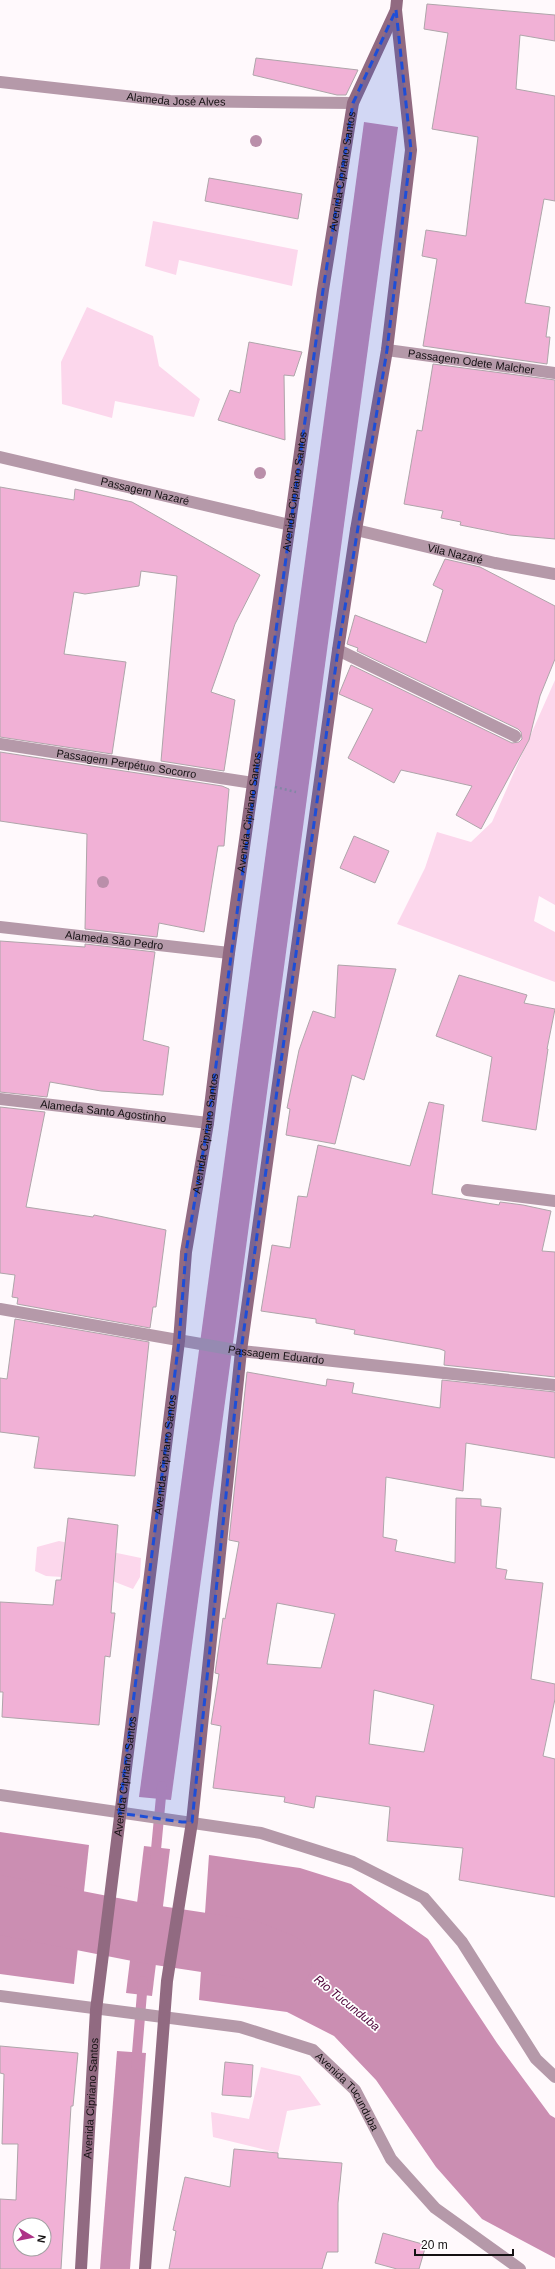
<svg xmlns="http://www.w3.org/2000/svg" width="555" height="2269" font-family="Helvetica,sans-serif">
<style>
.green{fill:#fcd7ec}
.water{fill:#cb8eb2}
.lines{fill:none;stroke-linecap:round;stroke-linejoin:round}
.stream{stroke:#cb8eb2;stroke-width:10}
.river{stroke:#cb8eb2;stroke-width:59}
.building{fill:#f1b1d6;stroke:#afa5aa;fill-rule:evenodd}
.path{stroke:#9b9598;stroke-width:2.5;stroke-dasharray:2 3;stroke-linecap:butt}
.street{stroke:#b599a9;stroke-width:12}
.secondary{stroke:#916a81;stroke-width:12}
.tree{fill:#ba8faa}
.marked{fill:#1d4ed8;fill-opacity:0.2;stroke:#1d4ed8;stroke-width:3;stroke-dasharray:8 5;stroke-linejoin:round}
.labels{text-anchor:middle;stroke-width:3.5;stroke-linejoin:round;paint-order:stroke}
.street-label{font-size:11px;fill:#151113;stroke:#fff}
.water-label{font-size:12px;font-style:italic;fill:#4d0238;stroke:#fff}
</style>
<rect width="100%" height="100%" fill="#fff9fc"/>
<g class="green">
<path d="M153,221L298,250L292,286L179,260L176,275L145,266Z"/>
<path d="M87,307L153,336L159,366L200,399L194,417L115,401L112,418L62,404L61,362Z"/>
<path d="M555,680V905L539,896L534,921L555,932V982L397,924L425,868L437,832L471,842L492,822Z"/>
<path d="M59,1541L141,1558L140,1577L133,1589L110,1580L46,1576L35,1571L37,1547Z"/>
<path d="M261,2067L300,2076L321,2105L287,2111L278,2153L213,2137L211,2112L249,2119Z"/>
</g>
<g class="water">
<path d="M364,122L398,127L171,1800L139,1797Z"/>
<path d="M0,1832L89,1845L74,1984L0,1974Z"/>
<path d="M144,1846L170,1849L152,1996L126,1993Z"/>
<path d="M209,1855L300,1868L351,1884L428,1939L497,2043L550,2115L555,2118V2258L482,2219L436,2167L376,2080L334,2036L287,2012L199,2000Z"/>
<path d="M117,2051L146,2053L130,2269H100Z"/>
</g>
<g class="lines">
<g class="stream">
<path d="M155,1860L162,1786"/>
<path d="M136,2065L143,1981"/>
</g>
<path class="river" d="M0,1905L148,1934L247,1949L282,1963"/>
</g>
<g class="building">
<path d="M427,4L555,15V41L520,35L516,89L555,96V201L544,199L525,303L550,307L546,337H550L547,364L423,346L437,259L422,256L426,230L466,236L478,137L432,129L448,33L424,29Z"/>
<path d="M256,58L358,70L346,95H337L253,75Z"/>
<path d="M209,178L302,194L298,219L205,201Z"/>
<path d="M249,342L302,352L294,376L284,375L285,440L218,420L230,390L240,393Z"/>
<path d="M433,364L555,380V539L510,535L460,525L461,522L441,518L443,511L404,504L417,430L422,431Z"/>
<path d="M0,487L74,500L75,489L132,502L260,575L235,624L211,692L235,700L224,771L161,761L177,576L141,571L139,586L85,594L74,592L64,654L126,662L112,754L0,737Z"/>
<path d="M445,559L480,567L555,606V659L540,696L529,740L481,829L456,815L472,786L401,770L394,783L348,758L373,709L339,694L351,665L512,743L519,742L522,739L521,732L518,729L357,651L358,648L347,644L355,615L426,643L443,590L433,585Z"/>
<path d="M0,752L222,786L229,789L224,846H218L204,932L159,923L157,937L85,929L87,834L0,821Z"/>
<path d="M354,836L389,851L375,883L340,868Z"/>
<path d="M0,941L85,947V944L155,952L143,1040L169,1047L163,1095L101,1091L50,1082L47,1097L0,1092Z"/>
<path d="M338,965L396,969L364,1080L352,1075L335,1144L286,1135L290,1109L287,1108L299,1050L313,1011L335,1018Z"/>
<path d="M459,975L527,995L524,1003L555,1009L547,1049H548L536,1130L482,1121L492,1057L436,1036Z"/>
<path d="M429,1102L444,1105L432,1194L499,1205L500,1202L523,1205L551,1211L542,1251L555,1252V1377L444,1365L445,1351L440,1349L354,1334L355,1330L316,1323V1319L261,1311L272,1245L290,1248L298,1196L307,1197L318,1145L410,1166Z"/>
<path d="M0,1107L45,1112L26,1207L93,1217L94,1215L166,1230L156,1307H153L150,1328L17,1304L18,1298L12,1297L15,1275L0,1273Z"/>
<path d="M15,1319L149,1342L135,1476L34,1468L39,1437L0,1432V1378L7,1379Z"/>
<path d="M247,1372L326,1386L327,1379L354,1383L352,1393L440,1408L442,1380L555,1392V1458L466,1443L463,1491L386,1477L383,1537L397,1540L395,1551L455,1563L456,1498L481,1499V1506L501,1508L496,1568L507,1570L505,1579L543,1583L531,1679L555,1684V1699L543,1756L555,1759V1897L459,1880L463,1848L387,1841L390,1807L316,1796L314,1808L284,1802L285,1797L213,1788L221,1726L211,1724L219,1674L215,1673L223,1618L225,1619L239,1542L229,1540ZM277,1603L335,1614L321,1668L267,1664ZM374,1690L434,1705L424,1752L369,1744Z"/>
<path d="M68,1518L118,1525L111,1613H115L110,1657L105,1656L99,1725L2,1717L3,1692H0V1602L53,1605L56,1580H61Z"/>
<path d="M0,2046L78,2053L73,2106H71L61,2269H0V2199L16,2200L18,2144H2L4,2074L0,2073ZM20,2225H44V2249H20Z"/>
<path d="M225,2062L253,2065L251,2097L222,2095Z"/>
<path d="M234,2149L278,2153V2158L342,2163L338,2203V2252H327L322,2269H169L176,2231L173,2230L185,2177L230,2187Z"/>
<path d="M383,2233L426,2245L419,2269H397L375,2263Z"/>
</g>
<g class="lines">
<path class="path" d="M275,787L296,792"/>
<g class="street">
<path id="s1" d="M0,82L170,101L353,103"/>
<path id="s2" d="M387,350L555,373"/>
<path id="s3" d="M0,457L290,525"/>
<path id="s4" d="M356,530L495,563L555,574"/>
<path d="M338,650L515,736"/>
<path id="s5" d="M0,744L253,783"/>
<path id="s6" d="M0,927L229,953"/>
<path id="s7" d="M0,1099L208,1123"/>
<path d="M467,1190L555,1201"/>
<path id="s8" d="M0,1309L241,1351L555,1385"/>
<path d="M0,1795L261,1833L353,1862L424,1898L462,1942L536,2059L555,2077"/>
<path id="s9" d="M0,1996L240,2027L313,2050L355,2090L391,2159L435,2208L520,2269"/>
</g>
<g class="secondary">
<path id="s10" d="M81,2269L96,2010L179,1341L186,1252L208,1123L229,953L323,290L353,103L396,10"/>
<path d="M145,2269L167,1981L192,1822L241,1351L338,650L356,530L387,350L411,150L396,10L397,0"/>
</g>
</g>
<g class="tree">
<circle cx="256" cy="141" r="6"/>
<circle cx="260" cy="473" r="6"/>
<circle cx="103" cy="882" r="6"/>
</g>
<path class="marked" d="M396,10L411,150L387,350L338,650L241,1351L192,1822H182L119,1813L179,1341L186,1252L208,1123L323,290L353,103Z"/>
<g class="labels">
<g class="street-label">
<text dy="4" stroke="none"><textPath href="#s1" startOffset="177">Alameda José Alves</textPath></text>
<text dy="4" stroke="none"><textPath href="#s10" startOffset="2115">Avenida Cipriano Santos</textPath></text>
<text dy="4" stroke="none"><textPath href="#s2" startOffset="85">Passagem Odete Malcher</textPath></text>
<text dy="4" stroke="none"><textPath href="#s3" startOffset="149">Passagem Nazaré</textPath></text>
<text dy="4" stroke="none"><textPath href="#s10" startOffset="1791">Avenida Cipriano Santos</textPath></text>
<text dy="4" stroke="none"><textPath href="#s4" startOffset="102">Vila Nazaré</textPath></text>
<text dy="4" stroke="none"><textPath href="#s5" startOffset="128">Passagem Perpétuo Socorro</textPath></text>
<text dy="4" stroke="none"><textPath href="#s10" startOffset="1467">Avenida Cipriano Santos</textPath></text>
<text dy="4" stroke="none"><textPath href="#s6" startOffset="115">Alameda São Pedro</textPath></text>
<text dy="4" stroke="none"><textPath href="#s7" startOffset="104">Alameda Santo Agostinho</textPath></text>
<text dy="4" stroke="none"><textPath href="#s10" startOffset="1143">Avenida Cipriano Santos</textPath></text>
<text dy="4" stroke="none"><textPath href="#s8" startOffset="280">Passagem Eduardo</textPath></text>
<text dy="4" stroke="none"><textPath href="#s10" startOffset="819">Avenida Cipriano Santos</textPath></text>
<text dy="4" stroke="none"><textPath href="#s10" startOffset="495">Avenida Cipriano Santos</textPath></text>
<text dy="4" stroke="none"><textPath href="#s9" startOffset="373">Avenida Tucunduba</textPath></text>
<text dy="4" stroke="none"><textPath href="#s10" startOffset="171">Avenida Cipriano Santos</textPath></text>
</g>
<g class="water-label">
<text transform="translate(347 2003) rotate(39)" y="4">Rio Tucunduba</text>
</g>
</g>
<g transform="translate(32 2237) rotate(100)"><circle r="19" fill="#ffffff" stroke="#a1a0a1"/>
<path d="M0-3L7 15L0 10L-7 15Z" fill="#ae3387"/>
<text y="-6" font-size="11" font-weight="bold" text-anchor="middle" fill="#151113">N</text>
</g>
<path d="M415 2249v6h98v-6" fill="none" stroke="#151113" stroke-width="2"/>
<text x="421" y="2249" font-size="12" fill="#151113" stroke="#ffffff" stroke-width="3" paint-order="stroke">20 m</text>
</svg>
